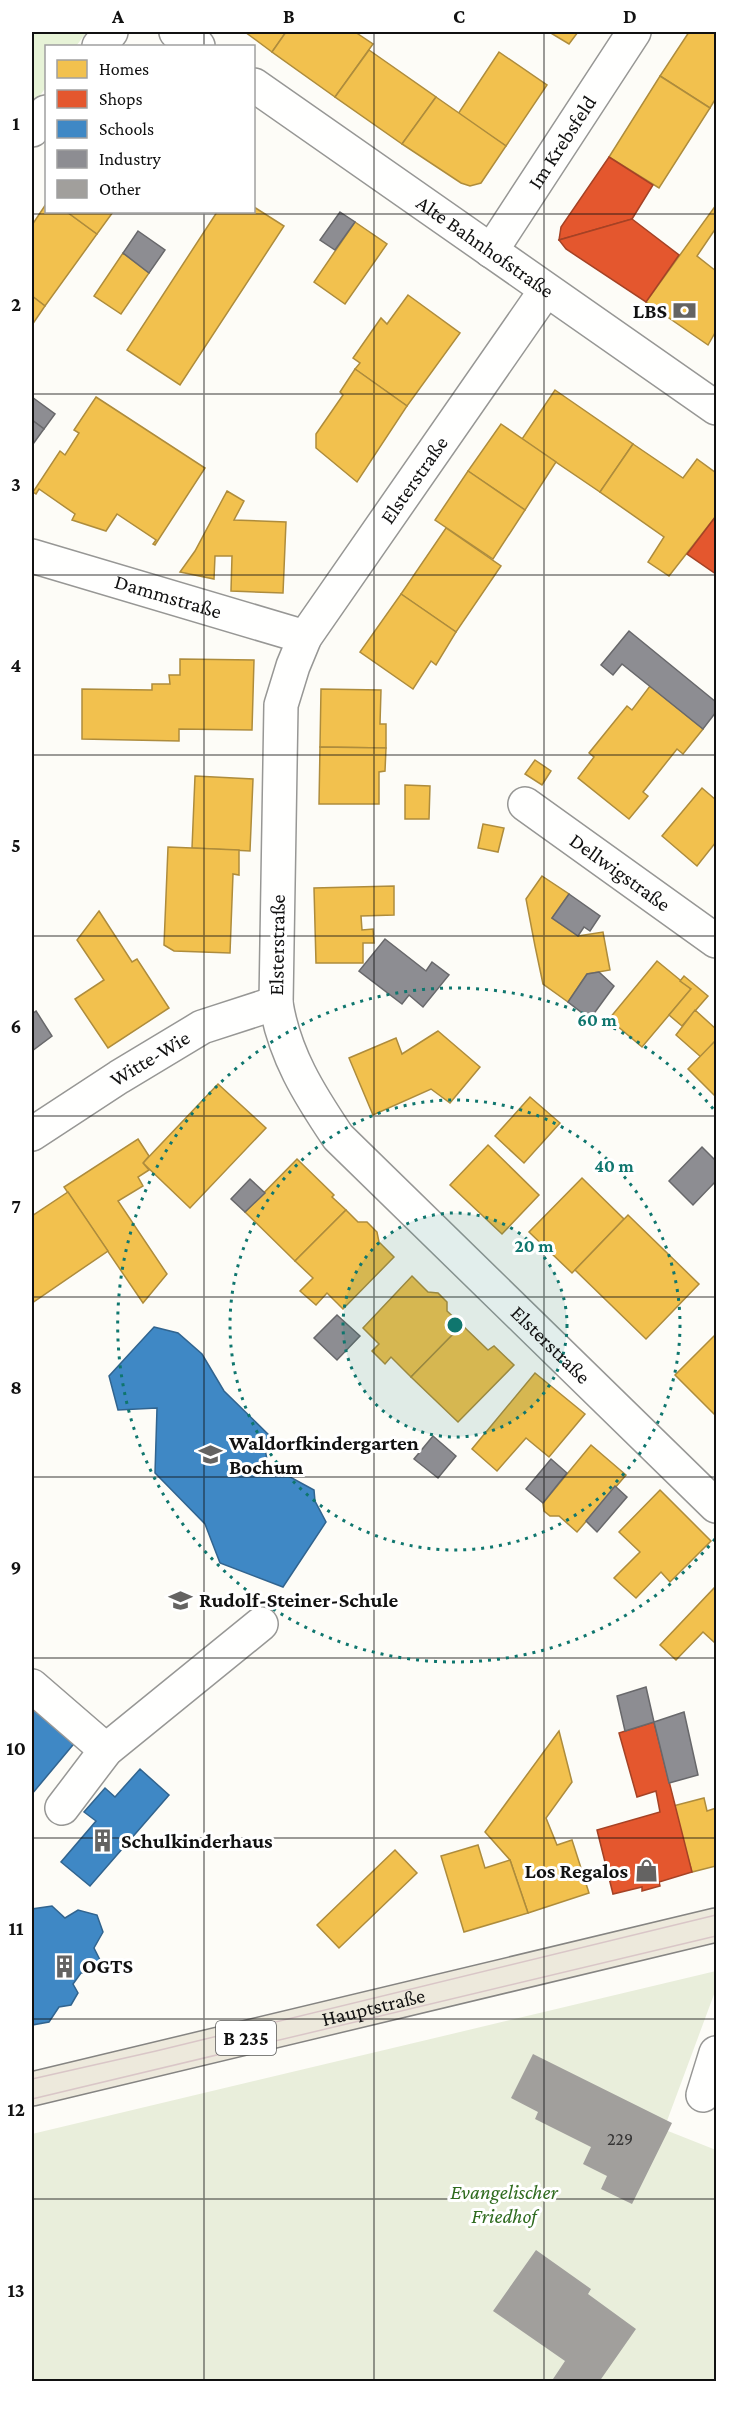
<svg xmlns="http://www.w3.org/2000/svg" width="748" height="2413" font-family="'Crimson Pro',serif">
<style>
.green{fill:#e7f3d7}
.cemetery{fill:#e9eedb}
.homes{fill:#f2c14e;stroke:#ae8c3c;stroke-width:1.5}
.shops{fill:#e4572e;stroke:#a54225;stroke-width:1.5}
.schools{fill:#3f88c5;stroke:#31648f;stroke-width:1.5}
.industry{fill:#8d8d92;stroke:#68686b;stroke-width:1.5}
.building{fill:#a19f9c}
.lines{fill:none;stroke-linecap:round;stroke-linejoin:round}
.minor-casing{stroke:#979795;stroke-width:36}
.major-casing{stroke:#858482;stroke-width:36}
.minor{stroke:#fffffe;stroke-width:33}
.major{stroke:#ede9dc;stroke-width:33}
.tram{stroke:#d9c6c7;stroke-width:1.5}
.grid{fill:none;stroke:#111;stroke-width:1.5;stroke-opacity:0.55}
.ring{fill:none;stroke:#0f766e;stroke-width:3;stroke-dasharray:3 6}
.labels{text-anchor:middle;stroke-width:6;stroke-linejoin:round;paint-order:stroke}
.number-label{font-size:18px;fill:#353434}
.shield{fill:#fff;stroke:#585858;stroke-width:1.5}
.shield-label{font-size:20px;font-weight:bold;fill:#111}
.street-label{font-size:21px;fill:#111;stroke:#fff}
.poi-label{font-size:21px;font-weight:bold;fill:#111;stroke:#fff;text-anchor:start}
.park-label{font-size:21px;font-style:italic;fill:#2f6b1f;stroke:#fff}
.centre{fill:#0f766e;stroke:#fff;stroke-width:3}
.ring-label{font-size:18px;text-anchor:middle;font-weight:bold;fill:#0f766e;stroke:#fff;stroke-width:6;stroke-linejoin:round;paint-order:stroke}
.neatline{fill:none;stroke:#111;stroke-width:2}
.grid-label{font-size:20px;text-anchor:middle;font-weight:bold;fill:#111}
</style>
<rect width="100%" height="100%" fill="#fdfcf7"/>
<path class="green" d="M32,32H87L76,46H46V87L32,107Z"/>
<path class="cemetery" d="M716,1971V1989L667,2121L668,2131L716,2150V2381H32V2134Z"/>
<g class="homes">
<path d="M245,32H286L272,52Z"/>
<path d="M286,32H355L373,44L335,97L272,52Z"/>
<path d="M549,32H578L569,44Z"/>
<path d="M689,32H716V98L710,108L660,76Z"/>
<path d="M369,50L436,97L402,144L335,97Z"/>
<path d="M499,52L547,85L506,146L458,114Z"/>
<path d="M660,76L710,108L659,188L609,157Z"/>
<path d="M436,97L506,146L481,183L470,186L461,183L402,144Z"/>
<path d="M46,204V212H67L97,234L45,306L32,296V225Z"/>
<path d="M716,205V228L697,256L716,271V331L708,345L646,302Z"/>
<path d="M254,207L284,226L180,385L127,350L217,212H254Z"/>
<path d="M67,212H113L97,234Z"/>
<path d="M355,222L387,244L345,304L314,282Z"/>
<path d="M123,253L149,273L121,314L94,296Z"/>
<path d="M408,295L460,333L407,406L355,369L360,363L353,358L381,318L387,324Z"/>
<path d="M32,296L45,306L32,325Z"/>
<path d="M355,369L407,406L357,482L316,448V434L343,395L340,392Z"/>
<path d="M555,390L633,444L600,492L522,439Z"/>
<path d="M96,397L205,468L155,545L153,544L156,540L117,514L106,531L72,520L75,514L39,489L36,494L33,492L60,451L65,455L79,433L74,430Z"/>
<path d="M501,424L556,462L525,510L468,471Z"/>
<path d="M633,444L683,478L697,459L716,473V516L669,576L648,562L664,537L600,492Z"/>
<path d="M468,471L525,510L493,559L435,520Z"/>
<path d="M227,491L244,501L234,520L286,522L283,593L231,591L232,556H215L214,579L180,572L195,551Z"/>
<path d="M446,528L501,566L456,632L401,594Z"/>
<path d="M401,594L456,632L436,665L431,661L413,689L360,652Z"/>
<path d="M180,659L254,660L252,730L179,729V741L82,739V689L152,690V684H170L169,675H180Z"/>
<path d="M650,686L703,729L683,754L677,749L643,792L648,796L629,819L578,778L594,757L589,753L627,706L632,710Z"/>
<path d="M321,689L381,690L380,724H386V748L320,747Z"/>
<path d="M320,747L386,748L385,771L379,772V804H319Z"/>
<path d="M535,760L551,771L542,785L525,774Z"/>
<path d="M195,776L253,779L250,851L192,848Z"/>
<path d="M405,785L430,786L429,819H405Z"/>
<path d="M702,788L716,800V842L697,866L662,836Z"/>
<path d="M483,824L504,828L498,852L478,848Z"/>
<path d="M168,847L239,850V875L233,874L230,953L174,951L164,945Z"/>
<path d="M542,876L569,894L552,918L578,936L603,932L610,970L587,974L568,1002L543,984L535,946L526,899Z"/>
<path d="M394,886V915L361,916L362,930L373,929L374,943H363V963H316L314,888Z"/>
<path d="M99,911L132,962L137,959L169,1008L108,1048L75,999L104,980L77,940Z"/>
<path d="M657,961L691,989L642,1047L609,1019Z"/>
<path d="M684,976L708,996L682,1026L669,1015L691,989L680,981Z"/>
<path d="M695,1010L716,1029V1040L701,1057L676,1035Z"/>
<path d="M438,1031L480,1067L450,1103L431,1089L373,1115L349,1058L396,1038L402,1054Z"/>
<path d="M716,1040V1097L688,1069Z"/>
<path d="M218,1084L266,1128L190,1208L143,1163Z"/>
<path d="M530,1097L560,1123L524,1163L495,1136Z"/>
<path d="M138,1139L149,1156L143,1163L149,1170L138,1177L143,1186L118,1201L167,1274L143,1303L64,1187Z"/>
<path d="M488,1145L539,1195L502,1234L450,1185Z"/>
<path d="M297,1159L334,1195L332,1197L346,1210L295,1261L245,1212Z"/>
<path d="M582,1178L624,1219L572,1273L529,1232Z"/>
<path d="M68,1192L108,1251L32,1303V1216Z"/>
<path d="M346,1210L358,1222H367L377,1232L379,1242L394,1257L343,1309L327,1293L316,1305L300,1291L313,1278L295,1261Z"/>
<path d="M628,1215L699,1284L646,1339L575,1270Z"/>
<path d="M412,1276L428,1292L438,1293L447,1302V1311L462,1325L411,1377L391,1357L385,1364L372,1351L379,1344L363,1328Z"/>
<path d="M462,1325L488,1350L494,1346L514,1365L458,1422L411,1377Z"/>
<path d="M716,1334V1416L675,1375Z"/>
<path d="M535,1373L585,1414L549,1457L526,1438L497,1471L472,1449Z"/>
<path d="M591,1445L626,1475L577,1532L559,1516H550L544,1511L543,1503Z"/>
<path d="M660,1490L711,1541L670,1582L661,1572L636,1598L614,1578L640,1552L619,1532Z"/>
<path d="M716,1586V1642L715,1643L703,1632L676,1660L660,1645Z"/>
<path d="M559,1731L572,1782L546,1818L557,1845L572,1840L589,1893L528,1913L510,1860L485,1832Z"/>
<path d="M704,1798L707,1811L716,1808V1866L692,1872L673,1806Z"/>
<path d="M478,1845L485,1868L510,1860L528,1913L464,1932L441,1856Z"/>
<path d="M395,1850L417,1873L339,1948L317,1925Z"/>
</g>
<g class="shops">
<path d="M609,157L653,185L632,219L559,240L561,227Z"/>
<path d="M632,219L679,255L646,302L566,249L559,240Z"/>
<path d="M716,516V574L687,554Z"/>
<path d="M654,1722L692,1872L659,1882L660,1886L642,1891V1887L613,1894L597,1830L660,1812L656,1791L637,1797L619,1733Z"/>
</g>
<g class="schools">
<path d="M154,1327L178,1333L202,1354L224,1391L270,1436L264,1444L268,1465L314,1490L315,1501L326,1522L283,1587L220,1563L205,1524L155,1473L157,1408L118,1410L109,1376Z"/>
<path d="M32,1701L77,1740L32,1794Z"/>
<path d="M140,1769L169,1795L90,1886L61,1862L96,1821L84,1812L105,1788L115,1797Z"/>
<path d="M52,1906L65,1918L78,1910L97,1915L103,1932L94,1948L100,1960L92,1972L81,1973L73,1984L78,1993L71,2005L59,2007L49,2022L32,2025V1909Z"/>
</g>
<g class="industry">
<path d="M340,212L355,222L335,250L320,240Z"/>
<path d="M138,231L165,250L149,273L123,253Z"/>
<path d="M32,397L55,414L44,429L32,420Z"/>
<path d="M32,420L44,429L33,444L32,443Z"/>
<path d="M629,631L716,702V712L703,729L622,664L613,675L601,665Z"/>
<path d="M569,894L600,916L590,931L584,927L578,936L552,918Z"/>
<path d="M385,939L426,971L432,962L449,975L423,1007L409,995L402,1004L359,971Z"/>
<path d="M599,972L614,986L590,1019L568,1002L587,974Z"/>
<path d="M36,1011L52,1036L32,1051V1014Z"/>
<path d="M702,1147L716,1161V1181L693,1205L669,1181Z"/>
<path d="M250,1179L265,1193L245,1212L231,1199Z"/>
<path d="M337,1315L360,1336L337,1360L314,1338Z"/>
<path d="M433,1436L456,1456L438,1478L414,1459Z"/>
<path d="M551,1459L567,1473L543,1503L526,1489Z"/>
<path d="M615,1486L627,1497L597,1532L586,1521Z"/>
<path d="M646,1687L654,1722L625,1731L617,1696Z"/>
<path d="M684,1712L698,1775L669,1783L654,1722Z"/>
</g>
<g class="building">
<path d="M533,2054L672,2123L632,2204L601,2189L607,2176L583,2164L591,2147L535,2119L538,2112L511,2098Z"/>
<path d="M536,2250L591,2289L588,2294L636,2329L599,2382H551L565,2361L493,2311Z"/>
</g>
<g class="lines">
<defs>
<g id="minor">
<path d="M176,32L198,46"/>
<path d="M99,46L111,32"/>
<path id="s1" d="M254,85L716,408"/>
<path d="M32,130L46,112"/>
<path id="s2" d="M491,251L634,32"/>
<path id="s3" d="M546,290L305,637L293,666L281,705L276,1003C284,1054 309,1094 338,1137L716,1506"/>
<path id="s4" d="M32,556L305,637"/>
<path id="s5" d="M525,804L716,941"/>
<path id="s6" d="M32,1134L119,1077L202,1027L276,1003"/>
<path d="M32,1686L106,1750"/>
<path d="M62,1808L106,1750L261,1624"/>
<path d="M703,2095L716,2053"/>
</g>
<g id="major">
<path id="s7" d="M32,2089L716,1925"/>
</g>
</defs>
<use href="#minor" class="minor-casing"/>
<use href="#major" class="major-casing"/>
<use href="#minor" class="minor"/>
<use href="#major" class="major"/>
<g class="tram">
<path d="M32,2079L156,2051L716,1915"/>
<path d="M32,2099L716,1936"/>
</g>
</g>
<path class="grid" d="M204,32V46M374,32V2382M544,32V2382M204,212V2382M32,214H716M32,394H716M32,575H716M32,755H716M32,936H716M32,1116H716M32,1297H716M32,1477H716M32,1658H716M32,1838H716M32,2019H716M32,2199H716"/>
<circle cx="455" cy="1325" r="112" fill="#0f766e" fill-opacity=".12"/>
<g class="ring">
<circle cx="455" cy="1325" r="112"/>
<circle cx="455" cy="1325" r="225"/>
<path d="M715 1539A337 337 0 1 1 715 1111"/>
</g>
<defs>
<symbol id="bank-bare" viewBox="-9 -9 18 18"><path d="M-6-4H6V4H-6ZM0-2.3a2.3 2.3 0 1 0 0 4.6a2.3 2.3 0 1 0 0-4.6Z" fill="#646362" stroke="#fff" stroke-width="2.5" paint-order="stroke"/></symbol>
<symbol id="school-bare" viewBox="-9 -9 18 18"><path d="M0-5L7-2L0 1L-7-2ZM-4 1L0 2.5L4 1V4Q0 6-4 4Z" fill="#646362" stroke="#fff" stroke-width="2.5" paint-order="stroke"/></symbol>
<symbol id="building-bare" viewBox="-9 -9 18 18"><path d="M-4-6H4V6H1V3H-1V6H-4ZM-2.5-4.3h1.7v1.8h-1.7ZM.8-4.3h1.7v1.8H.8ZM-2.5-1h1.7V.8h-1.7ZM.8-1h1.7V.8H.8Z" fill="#646362" stroke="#fff" stroke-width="2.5" paint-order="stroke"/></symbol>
<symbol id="shop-bare" viewBox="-9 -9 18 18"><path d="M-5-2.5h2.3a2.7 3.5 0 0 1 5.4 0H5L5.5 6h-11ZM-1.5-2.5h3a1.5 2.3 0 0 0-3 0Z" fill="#646362" stroke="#fff" stroke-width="2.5" paint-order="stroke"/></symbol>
</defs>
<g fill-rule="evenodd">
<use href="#bank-bare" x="668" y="294" width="33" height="33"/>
<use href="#school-bare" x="194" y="1438" width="33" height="33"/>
<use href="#school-bare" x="164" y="1584" width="33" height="33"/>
<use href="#building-bare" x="86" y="1824" width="33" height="33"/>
<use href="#shop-bare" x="630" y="1854" width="33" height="33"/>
<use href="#building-bare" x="48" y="1950" width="33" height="33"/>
</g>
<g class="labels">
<g class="number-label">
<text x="620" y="2145">229</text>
</g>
<rect class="shield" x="216" y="2021" width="60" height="34" rx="4.5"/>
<g class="shield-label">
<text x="246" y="2045">B 235</text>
</g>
<g class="street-label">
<text dy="7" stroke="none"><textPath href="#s2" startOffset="130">Im Krebsfeld</textPath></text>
<text dy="7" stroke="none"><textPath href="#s1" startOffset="282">Alte Bahnhofstraße</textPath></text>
<text transform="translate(414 480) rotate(-55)" y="7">Elsterstraße</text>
<text dy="7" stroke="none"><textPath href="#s4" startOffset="142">Dammstraße</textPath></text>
<text dy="7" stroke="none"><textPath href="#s5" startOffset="117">Dellwigstraße</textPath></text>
<text transform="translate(277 945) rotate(-89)" y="7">Elsterstraße</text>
<text dy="7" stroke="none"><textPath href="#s6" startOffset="140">Witte-Wie</textPath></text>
<text dy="7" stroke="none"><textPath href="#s3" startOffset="1239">Elsterstraße</textPath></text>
<text dy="7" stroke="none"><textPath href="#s7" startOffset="351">Hauptstraße</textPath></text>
</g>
<g class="poi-label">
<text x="667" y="318" text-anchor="end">LBS</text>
<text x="229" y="1450">Waldorfkindergarten<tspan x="229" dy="24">Bochum</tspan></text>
<text x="199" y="1607">Rudolf-Steiner-Schule</text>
<text x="121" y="1848">Schulkinderhaus</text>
<text x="628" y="1878" text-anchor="end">Los Regalos</text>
<text x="82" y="1973">OGTS</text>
</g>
<g class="park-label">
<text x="504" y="2199">Evangelischer<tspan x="504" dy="24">Friedhof</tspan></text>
</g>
</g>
<circle cx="455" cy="1325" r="9" class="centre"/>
<g class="ring-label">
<text x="597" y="1026">60 m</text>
<text x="614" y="1172">40 m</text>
<text x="534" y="1252">20 m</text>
</g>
<rect width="748" height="2413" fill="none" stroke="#ffffff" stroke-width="66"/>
<rect x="45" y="45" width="210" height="168" fill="#ffffff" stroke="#a0a0a0" stroke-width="1.5"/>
<rect x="57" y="60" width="30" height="18" fill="#f2c14e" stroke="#a0a0a0" stroke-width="1.5"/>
<text x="99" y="75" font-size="18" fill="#111111">Homes</text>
<rect x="57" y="90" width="30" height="18" fill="#e4572e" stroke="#a0a0a0" stroke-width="1.5"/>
<text x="99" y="105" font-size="18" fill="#111111">Shops</text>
<rect x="57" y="120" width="30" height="18" fill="#3f88c5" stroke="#a0a0a0" stroke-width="1.5"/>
<text x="99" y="135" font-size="18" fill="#111111">Schools</text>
<rect x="57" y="150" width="30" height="18" fill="#8d8d92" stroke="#a0a0a0" stroke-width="1.5"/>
<text x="99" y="165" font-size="18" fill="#111111">Industry</text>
<rect x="57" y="180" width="30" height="18" fill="#a19f9c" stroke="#a0a0a0" stroke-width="1.5"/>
<text x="99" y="195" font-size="18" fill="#111111">Other</text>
<rect x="33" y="33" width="682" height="2347" class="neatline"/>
<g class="grid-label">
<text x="118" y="23">A</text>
<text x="289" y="23">B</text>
<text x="459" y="23">C</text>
<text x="630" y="23">D</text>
<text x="16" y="130">1</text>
<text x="16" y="311">2</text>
<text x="16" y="491">3</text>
<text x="16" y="672">4</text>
<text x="16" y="852">5</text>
<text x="16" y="1033">6</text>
<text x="16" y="1213">7</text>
<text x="16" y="1394">8</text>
<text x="16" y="1574">9</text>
<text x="16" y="1755">10</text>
<text x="16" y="1935">11</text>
<text x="16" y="2116">12</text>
<text x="16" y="2297">13</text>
</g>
</svg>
